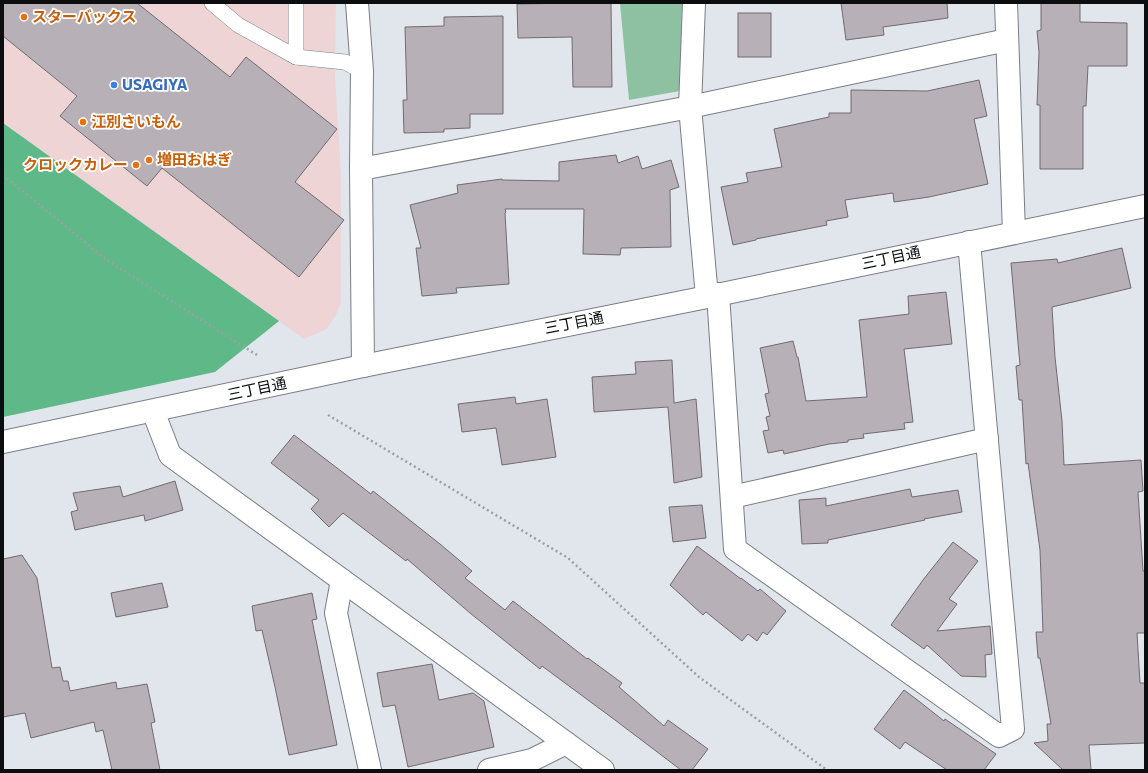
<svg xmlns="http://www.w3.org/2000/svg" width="1148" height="773" font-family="Commissioner,'Noto Sans JP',sans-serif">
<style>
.commercial{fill:#efd4d6}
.green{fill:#8dc1a2}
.forest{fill:#5eb887}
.building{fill:#b7b1b7;stroke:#716b70}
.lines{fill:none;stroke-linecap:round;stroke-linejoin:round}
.service-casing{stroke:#797e84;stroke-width:16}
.minor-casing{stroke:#797e84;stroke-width:24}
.tertiary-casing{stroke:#797e84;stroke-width:24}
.path{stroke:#9b9fa4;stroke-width:2.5;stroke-dasharray:2 3;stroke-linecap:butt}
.service{stroke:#fff;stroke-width:15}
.minor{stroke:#fff;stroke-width:22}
.tertiary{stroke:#fff;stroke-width:22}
.food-dot{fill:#e8710a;stroke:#fff;stroke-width:1.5}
.shop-dot{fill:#3f7fe0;stroke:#fff;stroke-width:1.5}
.labels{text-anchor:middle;stroke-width:3.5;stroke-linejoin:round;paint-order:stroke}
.food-label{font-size:15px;font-weight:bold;fill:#c56008;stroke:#fff;text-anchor:start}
.shop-label{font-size:15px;font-weight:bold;fill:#366cbe;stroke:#fff;text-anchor:start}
.street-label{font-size:15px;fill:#0b0d0f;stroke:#fff}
</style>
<rect width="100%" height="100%" fill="#e1e6ed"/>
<path class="commercial" d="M3,3H336L335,77L341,174V302L336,315L327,329L304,339L3,123Z"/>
<path class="green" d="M620,3H682L680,91L629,100Z"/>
<path class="forest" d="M3,123L279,321L215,372L3,417Z"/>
<g class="building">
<path d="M3,3H137L230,77L246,57L337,129L295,182L344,220L299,277L162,168L147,186L60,116L77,96L3,36Z"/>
<path d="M575,3H611L612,87H573L572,37L518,38L517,4Z"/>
<path d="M841,3H947L948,18L883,27L884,35L846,40Z"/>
<path d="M1041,3H1080V22L1127,23V66H1088L1086,106H1083V169H1040V105H1037L1039,52L1037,31L1041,30Z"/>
<rect x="738" y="13" width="33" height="44"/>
<path d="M503,16V114H470V128L444,129V132L404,133L403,100H407L405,27L444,26V17Z"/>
<path d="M979,80L987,116L974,119L988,184L929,197L894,202L893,193L845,200L848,217L826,221L827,225L756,239V240L733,245L721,187L748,182L746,173L782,167L774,129L829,117V113H851V90L927,91Z"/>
<path d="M616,155L618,163L638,156L642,169L671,160L679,187L670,190L671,247L621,248L620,255L583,254L584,209H505L506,212L505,213L509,284L456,288L457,293L422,296L416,248H421L410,205L458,193L457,185L502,179V180L559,181V162Z"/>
<path d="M1122,248L1131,288L1052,307L1055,357L1062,421L1064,465L1141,460L1143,491L1138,492L1143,571H1145V633H1137L1140,683H1145V743L1089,745L1091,770H1063L1034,743L1048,741L1047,724H1051L1040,658H1038L1036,632H1043L1040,550L1028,463L1026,464L1022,400H1019L1016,366L1020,365L1011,263L1057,259L1058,263Z"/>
<path d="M946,292L952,344L904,349L913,422L904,423L905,429L863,434L864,438L848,440V442L829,444L784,454L783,450L768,453L763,431L769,430L766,417L770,416L765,394L769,393L760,348L793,341L797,357H798L806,401L867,397L859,320L909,314L908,296Z"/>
<path d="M672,360L674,403L696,399L702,477L674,483L668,407L594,412L592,377L636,374L635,362Z"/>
<path d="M515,397L516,404L547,399L556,457L502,465L496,428L462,432L458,404Z"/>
<path d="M294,435L371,494L373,491L440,544L472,571L465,578L505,610L513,601L587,659L588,658L622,683L619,687L664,726L668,720L708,749L692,770H681L615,720L542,666L540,669L470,613L407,559L406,561L343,513L329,527L311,509L319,500L271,463Z"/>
<path d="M175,481L183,510L145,521L144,515L75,530L71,512L78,510L73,493L120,486L123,497Z"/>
<path d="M910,489L912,497L958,490L962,512L924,519L925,520L828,540V543L802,544L799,500L826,498V506Z"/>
<path d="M702,505L706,538L673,542L669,507Z"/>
<path d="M953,542L978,561L949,599L957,604L937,631L990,626L992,654L985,655L986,677L961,676L927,645L924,649L891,625L923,580Z"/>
<path d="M697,546L741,579V578L758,591L760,589L786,611L767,635L763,632L757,641L748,634L742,641L706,612L703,615L670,585Z"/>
<path d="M22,555L37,578L52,668L60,667L63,681H68L70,691L116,682L117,689L147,684L155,722L151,723L160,770H112L103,730L96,732L94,722L31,738L25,713L3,717V559Z"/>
<path d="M162,583L168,607L116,617L111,593Z"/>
<path d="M312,593L317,619L312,620L337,745L289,755L275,687L262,630L256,631L252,606Z"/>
<path d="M432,664L439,700L473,693L484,701L494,747L408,767L395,705L383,707L377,673Z"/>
<path d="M904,690L920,702L944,721L945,719L996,754L984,770H947L905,742L900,749L874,729Z"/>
</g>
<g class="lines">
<defs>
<g id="service">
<path d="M212,3L238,25L296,57L345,62L362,71"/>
<path d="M296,57V3"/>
</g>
<g id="minor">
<path d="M357,3L362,71L361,169L363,366"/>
<path d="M694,3L690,107L707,297"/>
<path d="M1006,3L1014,233"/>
<path d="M361,169L690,107L1007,40"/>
<path d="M718,294L735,549L999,736L1013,729L969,242"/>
<path d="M153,411L170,455L603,770"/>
<path d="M732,497L987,439"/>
<path d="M342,580L336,613L370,770"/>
<path d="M489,770L532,760L566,743"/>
</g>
<path id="tertiary" d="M3,442L363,366L707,297L1145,206"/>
</defs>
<use href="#service" class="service-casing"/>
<use href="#minor" class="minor-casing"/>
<use href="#tertiary" class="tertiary-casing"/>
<g class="path">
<path d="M3,175L108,261L257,355"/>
<path d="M328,415L568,558L699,677L827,770"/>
</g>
<use href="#service" class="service"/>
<use href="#minor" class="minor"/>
<use href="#tertiary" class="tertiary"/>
</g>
<g class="food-dot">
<circle cx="24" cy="17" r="4"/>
<circle cx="83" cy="122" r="4"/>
<circle cx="149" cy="160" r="4"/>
<circle cx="136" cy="165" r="4"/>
</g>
<circle class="shop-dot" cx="114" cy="85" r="4"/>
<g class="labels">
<g class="food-label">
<text x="32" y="22">スターバックス</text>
<text x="91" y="127">江別さいもん</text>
<text x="157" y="165">増田おはぎ</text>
<text x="128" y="170" text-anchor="end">クロックカレー</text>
</g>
<g class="shop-label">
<text x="122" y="90">USAGIYA</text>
</g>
<g class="street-label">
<text transform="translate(891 258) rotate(-12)" y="5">三丁目通</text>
<text transform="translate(574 323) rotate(-11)" y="5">三丁目通</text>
<text transform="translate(257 389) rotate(-12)" y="5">三丁目通</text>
</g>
</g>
<rect width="1148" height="773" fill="none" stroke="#0b0d0f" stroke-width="8"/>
</svg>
